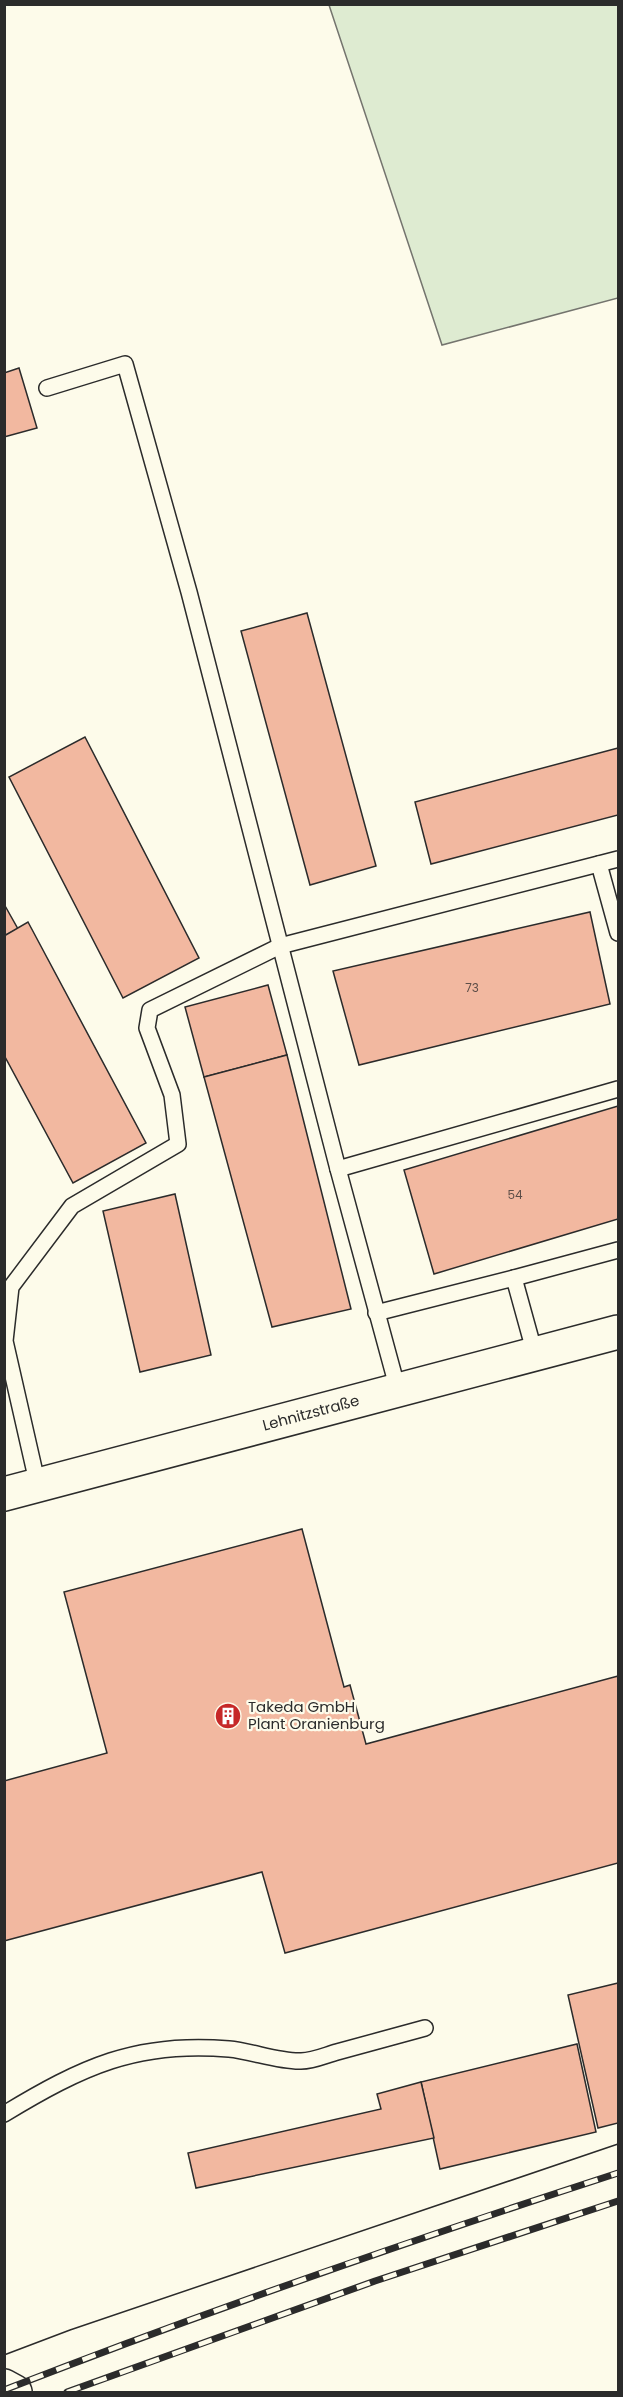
<svg xmlns="http://www.w3.org/2000/svg" width="623" height="2397" font-family="Poppins,sans-serif">
<style>
.green{fill:#deebd1;stroke:#74746e;stroke-width:1.5}
.building{fill:#f2b8a0;stroke:#2b2b2b;stroke-width:1.5}
.lines{fill:none;stroke-linecap:round;stroke-linejoin:round}
.service-casing{stroke:#2b2b2b;stroke-width:18}
.tertiary-casing{stroke:#2b2b2b;stroke-width:36}
.secondary-casing{stroke:#2b2b2b;stroke-width:36}
.service{stroke:#fdfbea;stroke-width:15}
.tertiary{stroke:#fdfbea;stroke-width:33}
.secondary{stroke:#fdfbea;stroke-width:33}
.tram{stroke:#2b2b2b;stroke-width:1.5}
.rail-casing{stroke:#2b2b2b;stroke-width:7}
.rail{stroke:#fdfbea;stroke-width:4.5;stroke-dasharray:14;stroke-linecap:butt}
.labels{text-anchor:middle;stroke-width:4.5;stroke-linejoin:round;paint-order:stroke}
.number-label{font-size:12px;fill:#5d4e48}
.street-label{font-size:15px;fill:#2b2b2b;stroke:#fdfbea}
.poi-label{font-size:15px;fill:#2b2b2b;stroke:#fdfbea;text-anchor:start}
</style>
<rect width="100%" height="100%" fill="#fdfbea"/>
<path class="green" d="M329,5H618V298L442,345Z"/>
<g class="building">
<path d="M19,368L37,428L4,437V373Z"/>
<path d="M307,613L376,866L310,885L241,631Z"/>
<path d="M85,737L199,958L123,998L9,777Z"/>
<path d="M618,748V815L431,864L415,802Z"/>
<path d="M4,904L18,929L4,936Z"/>
<path d="M590,912L610,1004L359,1065L333,971Z"/>
<path d="M28,922L146,1143L73,1183L4,1055V936Z"/>
<path d="M268,985L287,1055L204,1077L185,1007Z"/>
<path d="M287,1055L351,1309L272,1327L204,1077Z"/>
<path d="M618,1106V1219L434,1274L404,1170Z"/>
<path d="M175,1194L211,1355L140,1372L103,1211Z"/>
<path d="M302,1529L344,1687L350,1685L366,1744L618,1676V1863L285,1953L262,1872L4,1941V1781L107,1753L64,1592Z"/>
<path d="M618,1983V2123L598,2128L568,1995Z"/>
<path d="M577,2044L596,2132L440,2169L421,2082Z"/>
<path d="M421,2082L434,2138L196,2188L188,2153L381,2109L377,2094Z"/>
</g>
<g class="lines">
<defs>
<g id="service">
<path d="M47,388L125,364L189,592L338,1169L398,1390"/>
<path d="M599,864L618,933"/>
<path d="M338,1169L618,1089"/>
<path d="M514,1278L618,1250"/>
<path d="M376,1313L514,1278L535,1354"/>
<path d="M38,1486L5,1341L11,1287L72,1206L178,1144L172,1095L147,1028L150,1010L280,946L618,859"/>
<path d="M4,2114C82,2067 136,2041 229,2049C251,2051 280,2062 301,2061C313,2061 326,2055 337,2052C366,2044 396,2036 425,2028"/>
</g>
<path id="tertiary" d="M4,2386L15,2392"/>
<path id="secondary" d="M4,1494L618,1332"/>
</defs>
<use href="#service" class="service-casing"/>
<use href="#tertiary" class="tertiary-casing"/>
<use href="#secondary" class="secondary-casing"/>
<use href="#service" class="service"/>
<use href="#tertiary" class="tertiary"/>
<use href="#secondary" class="secondary"/>
<path class="tram" d="M4,2355L70,2330L618,2144"/>
<defs>
<g id="rail">
<path d="M4,2390C207,2311 412,2240 618,2173"/>
<path d="M67,2392L375,2281L618,2201"/>
</g>
</defs>
<use href="#rail" class="rail-casing"/>
<use href="#rail" class="rail"/>
</g>
<defs>
<symbol id="building-disc" viewBox="-11 -11 22 22"><circle r="9.5" fill="#c62828" stroke="#fdfbea"/><path d="M-4-6H4V6H1V3H-1V6H-4ZM-2.5-4.3h1.7v1.8h-1.7ZM.8-4.3h1.7v1.8H.8ZM-2.5-1h1.7V.8h-1.7ZM.8-1h1.7V.8H.8Z" fill="#fff"/></symbol>
</defs>
<g fill-rule="evenodd">
<use href="#building-disc" x="213" y="1701" width="30" height="30"/>
</g>
<g class="labels">
<g class="number-label">
<text x="472" y="992">73</text>
<text x="515" y="1199">54</text>
</g>
<g class="street-label">
<text transform="translate(311 1413) rotate(-15)" y="5">Lehnitzstraße</text>
</g>
<g class="poi-label">
<text x="248" y="1712">Takeda GmbH<tspan x="248" dy="17">Plant Oranienburg</tspan></text>
</g>
</g>
<rect width="623" height="2397" fill="none" stroke="#2b2b2b" stroke-width="12"/>
</svg>
